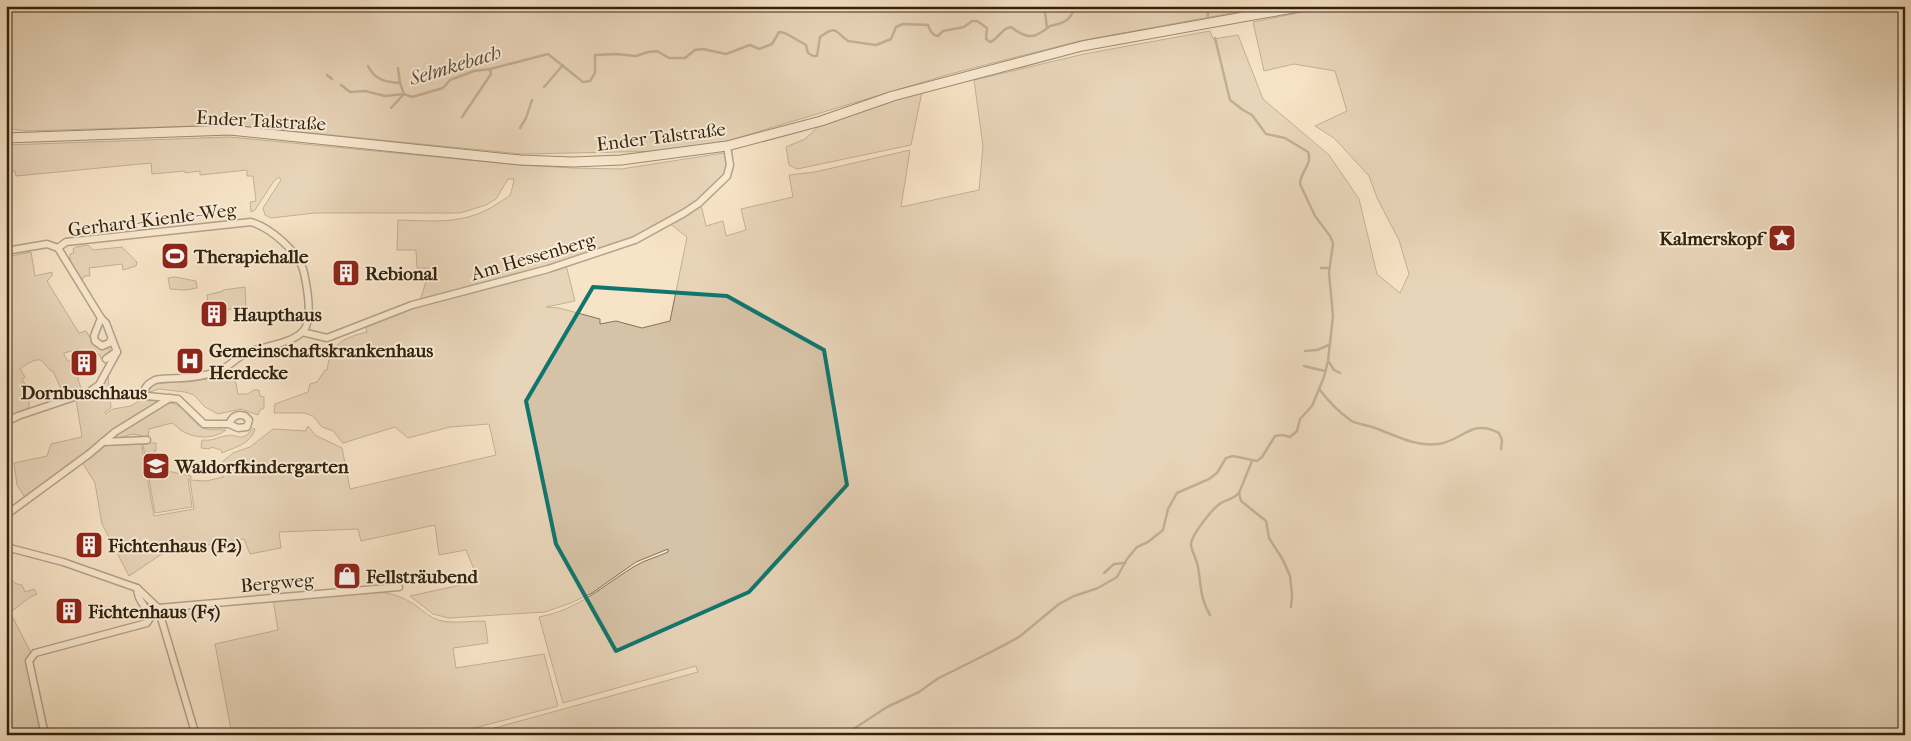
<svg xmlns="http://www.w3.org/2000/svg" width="1911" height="741" font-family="'IM FELL French Canon',serif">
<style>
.green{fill:#d6c2a6;stroke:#847259}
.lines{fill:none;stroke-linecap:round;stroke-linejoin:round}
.stream{stroke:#806e56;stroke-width:2.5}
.minor-casing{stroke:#63523a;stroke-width:9}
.secondary-casing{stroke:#32210c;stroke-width:11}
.minor{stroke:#faedda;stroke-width:6}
.secondary{stroke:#faedda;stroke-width:9}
.marked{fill:none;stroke:#0f766e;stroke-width:4;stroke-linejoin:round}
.labels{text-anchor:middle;stroke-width:4;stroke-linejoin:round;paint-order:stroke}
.street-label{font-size:19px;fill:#32210c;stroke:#faedda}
.poi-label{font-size:19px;font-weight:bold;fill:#32210c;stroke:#faedda;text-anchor:start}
.water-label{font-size:20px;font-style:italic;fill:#604e37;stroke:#faedda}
</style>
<rect width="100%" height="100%" fill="#f7e3c6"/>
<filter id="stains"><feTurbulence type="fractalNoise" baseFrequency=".004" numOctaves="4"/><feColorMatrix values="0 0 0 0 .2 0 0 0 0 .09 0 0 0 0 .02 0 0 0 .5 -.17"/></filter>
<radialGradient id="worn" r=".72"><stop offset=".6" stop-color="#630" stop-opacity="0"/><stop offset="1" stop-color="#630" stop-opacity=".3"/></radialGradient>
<g class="green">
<path d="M6,6H1270L1079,41L950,74L727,141L665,151L522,154L230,125L25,131L11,129L6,123Z"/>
<path d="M1332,6H1905V735H469L698,672L696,666L563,703L539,617C580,609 602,586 635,566C645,560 657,557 668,552V549L636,562L592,593L571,603L545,612L449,618L433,614L410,596L479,581L466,550L439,555L435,525L361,541L358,529L279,532L281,548L250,554L244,539L165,552L129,576L102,524L95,483L82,462L105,443L141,442L154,516L194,509L190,480L206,481L223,477L222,462L233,453L250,447L273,429L306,431L307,427H309L315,435L342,448L350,489L496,455L489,424L450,427L408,438L395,427L343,443L333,431L322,427L313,416L304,413H274L275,404L308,392L310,384L317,382L325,370H327C331,343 343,338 367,332L365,324L413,306L566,265L575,301L546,307L559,308L600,319V324L616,321L642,328L670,321L687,237L669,223L701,205L706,226L723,221L726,236L746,230L741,209L793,197L789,175L815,172L910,150L901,207L979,190L983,146L974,80L1084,54L1210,31L1213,39L1238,35L1263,99L1329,155L1359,199L1377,274L1400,293L1409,274L1399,240L1377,198L1369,176L1334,138L1315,126L1347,111L1335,71L1294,64L1264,71L1253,22Z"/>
<path d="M922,92L911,145L797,169L789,165L786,147L805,139L822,123L894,99Z"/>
<path d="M230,137L520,165L573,168L621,169L724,153L729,165L726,176L698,201L633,239L548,267L420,301L430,268H417L416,250H397L398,220C434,221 465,225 497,204C501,201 507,198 510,195C512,191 513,184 514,179H508L496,199L486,205L460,213H315L271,218L265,215L263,208L281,180L279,177L274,181L255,210L251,212L250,202L256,201L253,176H247V170L200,175V171L185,173V171L152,174L151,163L16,176L15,171L6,172V145Z"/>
<path d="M88,245L93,250L122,247L137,262L136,266L123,270L122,264L89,268L90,276H84L82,281C76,272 69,264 70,254L74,253L73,249L76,247Z"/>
<path d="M31,252L35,276L52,272V276L47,281L79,333L86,331L96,347H108L110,350L101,359L100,355L85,351L82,354L79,349L64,353V355L68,361H75C77,371 77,380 82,390L59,399L57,397V392L61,389L53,371H51L41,360C34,359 26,364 20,369L25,377L22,379L26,386L24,392L29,401V408L6,418V257Z"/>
<path d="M175,277L196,281L197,288L185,290L170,289L168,278Z"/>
<path d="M245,287L246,308L229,309L225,316H217L215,311H213V317L204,318L203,303H208L207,295L223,291V290Z"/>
<path d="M227,370L236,383L238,394H248L254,390H259L260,396L264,397V408L260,410L258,415L241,409L218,414L205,407L194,395L185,392L159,389L150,392L149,390L155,384L209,379Z"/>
<path d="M108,376L111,408L105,412L106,414L113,409L131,406L142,399L149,401L163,400L137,414L26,499L17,485L14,463L47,456L51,444L82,437L76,399L100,387Z"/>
<path d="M171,403C187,406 189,422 203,428C210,431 219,429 226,430C213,440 193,439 179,429V428L172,423L149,429L148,438C126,430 132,437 113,439L112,437L161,406Z"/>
<path d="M254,428L255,430C249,445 235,447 222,453L221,450L211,447L210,449L201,448L202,440C214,441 215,438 225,436C239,432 239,445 254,428Z"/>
<path d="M149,443H156V451H154L153,468L191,476V479H188L192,507L155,513L143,445Z"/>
<path d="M6,551L12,552V562L7,571C11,580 13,584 22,585L25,592L34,589L37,594C23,600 22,605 10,612L32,655L27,661L42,735H6Z"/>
<path d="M374,592C391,592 404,597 418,607C424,612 430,617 438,620C452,624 470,621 485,621L488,643L453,648L456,668L544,654L558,706L448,735H232L215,644L278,630L273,599Z"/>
</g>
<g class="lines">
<g class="stream">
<path d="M1037,6L1045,12L1047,28"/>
<path d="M1092,6L1101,9L1108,6"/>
<path d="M1207,6L1208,16"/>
<path d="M368,66C375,80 385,82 400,83L404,94L391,108"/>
<path d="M398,68L400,83"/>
<path d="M327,75L332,79"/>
<path d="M341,85L350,92L365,91L385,96L404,94L412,97L443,88L450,80L474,71L490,69L548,54L583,82L590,81L595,73V55L616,54L636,56L648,52L657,51L669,58H685L695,50L703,49L726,54L750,45L759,49L772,44L779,32L785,33L806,45L808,53L813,56H817L820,37C837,24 835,32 848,41L876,45L891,39L896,27L903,24L928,25C930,31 932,35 938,36L943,31L964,27L972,21H977L987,28L986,39L990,42C999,39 1001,28 1011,27C1020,34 1030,40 1040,33C1044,31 1047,28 1050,26C1057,24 1064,24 1069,18C1073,13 1073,9 1079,6"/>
<path d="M544,87L563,65"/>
<path d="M462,117L491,74L490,69"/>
<path d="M520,128L526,118L532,100"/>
<path d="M1321,268H1329"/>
<path d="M1305,351L1317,350L1329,345"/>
<path d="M1329,362L1334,370L1340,373"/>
<path d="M1304,366L1325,371"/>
<path d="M1320,390C1328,401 1338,411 1350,420C1358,425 1366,424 1375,428C1395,435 1415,447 1438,444C1463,441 1471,418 1499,433L1502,440L1501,449"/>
<path d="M1252,461L1239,493L1241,501L1266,521L1269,538L1283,560L1290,576L1292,595L1291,607"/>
<path d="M1104,573L1114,564L1125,563"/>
<path d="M1210,615C1200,599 1201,584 1198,567C1197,560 1192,552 1191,545C1191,535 1214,506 1223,502C1231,498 1232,500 1239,493"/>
<path d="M838,735L852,730L887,707L919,692L937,679L995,650L1019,637L1059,604L1074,596L1098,588L1117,577L1127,559L1137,547L1148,542L1163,530L1168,509L1177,493L1209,479L1217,473L1226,458L1233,456L1257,461L1262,457L1275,436L1282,435L1290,437L1297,431L1300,419L1312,406L1324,377L1328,361L1333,316L1329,273L1333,243L1330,236L1315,216L1300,184C1300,171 1313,165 1308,152L1285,138L1266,134L1252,115L1243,110L1230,100L1215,38"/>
</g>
<defs>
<g id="minor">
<path d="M58,248L66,242L251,222C271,228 300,253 304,273C307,287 313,318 304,330C295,343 262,347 248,352C237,357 229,367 219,371C215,373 209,374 204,375C188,380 171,377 155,380C149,383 144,387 144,393L147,396L178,399L204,424H229L238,428L247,427L249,420L245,416C237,413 232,417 229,424"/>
<path d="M6,251L47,244L58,248L101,318L94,336L95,341L102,346L109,343L111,340"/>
<path d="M101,318L106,323L117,352"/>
<path d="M302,332L327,338L412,305L548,269L635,240L684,213L699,203L727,176L730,165L727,146"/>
<path d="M106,359L116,352"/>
<path d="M6,422L18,416L89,392L99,385L117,352"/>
<path d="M103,442L147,440"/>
<path d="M6,515L89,454L115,432L170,398"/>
<path d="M6,547L63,562L137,588L158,608L194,729L193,735"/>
<path d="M158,608L399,587"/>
<path d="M45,735L29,661L35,653L147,623L150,618C146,604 138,603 137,588"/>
</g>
<path id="secondary" d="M6,138L230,130L520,160L573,162L621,160L727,146L821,121L893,96L1082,46L1304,6"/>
</defs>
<use href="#minor" class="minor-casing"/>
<use href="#secondary" class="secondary-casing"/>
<use href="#minor" class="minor"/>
<use href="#secondary" class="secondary"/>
</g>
<path d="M0 0H1911V741H0ZM593,287L727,296L824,350L847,485L749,592L616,651L556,544L526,401Z" fill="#f7e3c6" fill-opacity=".55" fill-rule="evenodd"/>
<path class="marked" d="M593,287L727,296L824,350L847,485L749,592L616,651L556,544L526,401Z"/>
<defs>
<symbol id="sight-square" viewBox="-11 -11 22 22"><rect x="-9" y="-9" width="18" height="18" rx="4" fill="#8f2418" stroke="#faedda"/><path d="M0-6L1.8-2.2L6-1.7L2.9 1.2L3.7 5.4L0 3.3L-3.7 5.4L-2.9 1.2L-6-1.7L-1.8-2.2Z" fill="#fff"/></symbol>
<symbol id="stadium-square" viewBox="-11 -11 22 22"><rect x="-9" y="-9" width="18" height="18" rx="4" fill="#8f2418" stroke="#faedda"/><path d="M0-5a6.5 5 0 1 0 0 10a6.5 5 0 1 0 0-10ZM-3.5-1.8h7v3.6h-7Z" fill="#fff"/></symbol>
<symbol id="building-square" viewBox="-11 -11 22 22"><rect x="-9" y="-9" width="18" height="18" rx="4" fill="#8f2418" stroke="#faedda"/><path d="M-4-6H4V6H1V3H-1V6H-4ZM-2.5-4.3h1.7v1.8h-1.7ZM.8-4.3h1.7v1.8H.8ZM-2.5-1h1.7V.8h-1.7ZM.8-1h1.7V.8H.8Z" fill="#fff"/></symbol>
<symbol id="hospital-square" viewBox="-11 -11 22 22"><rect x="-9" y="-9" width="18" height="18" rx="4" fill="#8f2418" stroke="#faedda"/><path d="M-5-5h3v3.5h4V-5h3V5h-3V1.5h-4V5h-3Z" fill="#fff"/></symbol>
<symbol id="school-square" viewBox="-11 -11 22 22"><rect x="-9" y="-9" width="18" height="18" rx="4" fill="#8f2418" stroke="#faedda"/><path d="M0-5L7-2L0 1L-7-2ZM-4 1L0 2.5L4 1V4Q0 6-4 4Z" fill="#fff"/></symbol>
<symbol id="shop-square" viewBox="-11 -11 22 22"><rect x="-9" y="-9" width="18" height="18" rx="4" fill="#8f2418" stroke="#faedda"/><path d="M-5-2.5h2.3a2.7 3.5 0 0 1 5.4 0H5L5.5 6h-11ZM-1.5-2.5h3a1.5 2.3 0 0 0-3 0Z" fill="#fff"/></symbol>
</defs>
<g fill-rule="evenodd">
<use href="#sight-square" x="1766" y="222" width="32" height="32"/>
<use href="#stadium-square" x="159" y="240" width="32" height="32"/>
<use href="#building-square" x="330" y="257" width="32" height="32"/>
<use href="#building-square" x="198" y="298" width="32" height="32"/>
<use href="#hospital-square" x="174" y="345" width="32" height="32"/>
<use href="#building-square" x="68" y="347" width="32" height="32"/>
<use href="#school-square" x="140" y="450" width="32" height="32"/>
<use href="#building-square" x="73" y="529" width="32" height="32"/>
<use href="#shop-square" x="331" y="560" width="32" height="32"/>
<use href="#building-square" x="53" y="595" width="32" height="32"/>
</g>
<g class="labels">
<g class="street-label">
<text transform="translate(261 120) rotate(3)" y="7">Ender Talstraße</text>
<text transform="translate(661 136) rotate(-7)" y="7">Ender Talstraße</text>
<text transform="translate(152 219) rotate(-7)" y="7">Gerhard-Kienle-Weg</text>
<text transform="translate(533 256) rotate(-16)" y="7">Am Hessenberg</text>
<text transform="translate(277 582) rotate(-5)" y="7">Bergweg</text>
</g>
<g class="poi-label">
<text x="1763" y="245" text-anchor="end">Kalmerskopf</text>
<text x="194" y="263">Therapiehalle</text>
<text x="365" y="280">Rebional</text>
<text x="233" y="321">Haupthaus</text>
<text x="209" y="357">Gemeinschaftskrankenhaus<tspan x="209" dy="22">Herdecke</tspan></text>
<text x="84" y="399" text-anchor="middle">Dornbuschhaus</text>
<text x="175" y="473">Waldorfkindergarten</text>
<text x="108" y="552">Fichtenhaus (F2)</text>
<text x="366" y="583">Fellsträubend</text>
<text x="88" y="618">Fichtenhaus (F5)</text>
</g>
<g class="water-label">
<text transform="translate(455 65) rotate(-17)" y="7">Selmkebach</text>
</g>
</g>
<rect width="1911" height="741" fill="none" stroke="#f7e3c6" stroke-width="25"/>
<rect x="8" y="8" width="1896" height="726" fill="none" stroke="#32210c" stroke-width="2.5"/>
<rect x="12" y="12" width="1886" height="716" fill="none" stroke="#32210c"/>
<rect width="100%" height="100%" filter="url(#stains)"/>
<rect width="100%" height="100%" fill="url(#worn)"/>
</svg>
